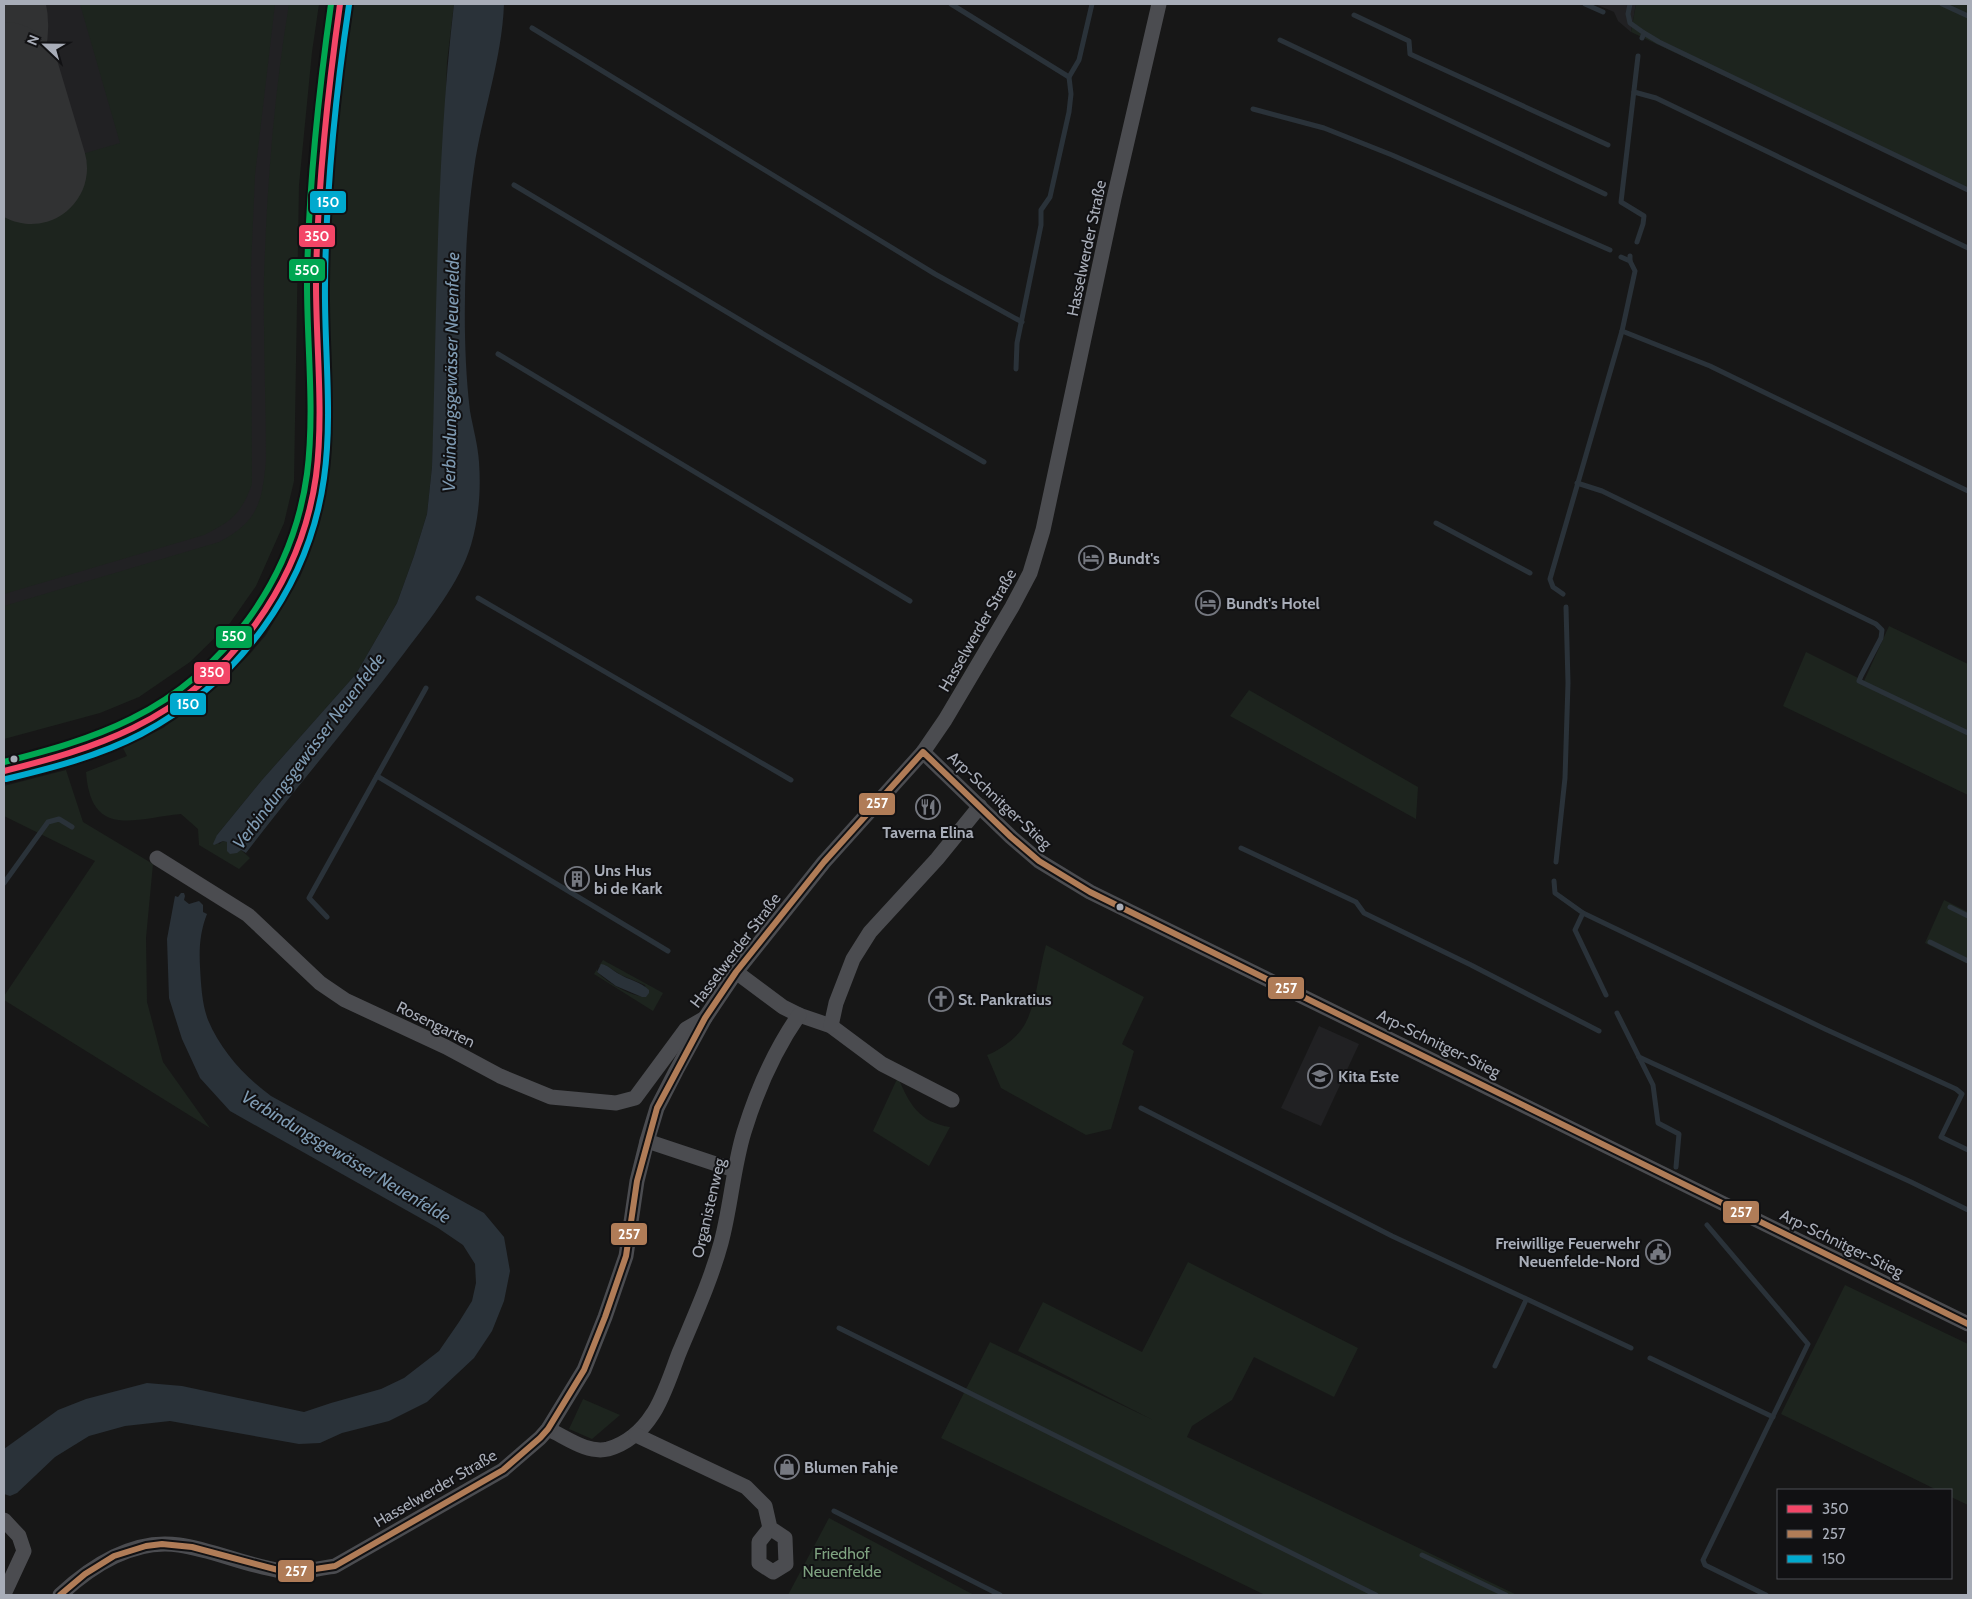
<svg xmlns="http://www.w3.org/2000/svg" width="1972" height="1599" font-family="Cabin,sans-serif">
<style>
.built{fill:#212123}
.green{fill:#1d241e}
.water{fill:#2a3239}
.lines{fill:none;stroke-linecap:round;stroke-linejoin:round}
.stream{stroke:#2a3239;stroke-width:5}
.taxiway{stroke:#313233;stroke-width:45}
.runway{stroke:#313233;stroke-width:112}
.street{stroke:#4b4c50;stroke-width:15}
.secondary{stroke:#4a4a4e;stroke-width:21}
.bus-1-casing{stroke:#111113;stroke-width:10}
.bus-2-casing{stroke:#111113;stroke-width:10}
.bus-3-casing{stroke:#111113;stroke-width:10}
.bus-4-casing{stroke:#111113;stroke-width:10}
.bus-1{stroke:#f34667;stroke-width:6}
.bus-2{stroke:#b07c57;stroke-width:6}
.bus-3{stroke:#00a9ce;stroke-width:6}
.bus-4{stroke:#00a651;stroke-width:6}
.bus-dot{fill:#a8adb8;stroke:#111113;stroke-width:2}
.labels{text-anchor:middle;stroke-width:4;stroke-linejoin:round;paint-order:stroke}
.street-label{font-size:16px;fill:#a8adb8;stroke:#111113}
.poi-label{font-size:16px;font-weight:bold;fill:#a8adb8;stroke:#111113;text-anchor:start}
.park-label{font-size:16px;fill:#7fa381;stroke:#111113}
.water-label{font-size:18px;font-style:italic;fill:#7f9bb3;stroke:#111113}
.line-badge{stroke:#111113;stroke-width:2}
.badge-label{font-size:14px;text-anchor:middle;font-weight:bold;fill:#fff}
</style>
<rect width="100%" height="100%" fill="#171717"/>
<g class="built">
<path d="M4,4H304L265,527L4,616Z"/>
<path d="M1595,4H1636L1631,32L1618,21L1614,12Z"/>
<path d="M1319,1026L1359,1044L1321,1126L1281,1108Z"/>
</g>
<g class="green">
<path d="M80,4H275L255,175L251,267L252,484C241,514 232,521 204,535L4,594V177L120,143Z"/>
<path d="M289,4H319L312,52L299,185L294,481L284,523L256,586L230,623L190,662L139,697L100,713L4,739V606L219,542C259,521 262,502 266,460C266,399 263,338 264,277C267,185 274,94 289,4Z"/>
<path d="M352,4H454L447,62L432,467L427,514L414,556L397,603L356,674L262,780L217,835L219,844L223,841L227,842V850H241L250,858L239,869L199,845L198,829L181,814C135,818 91,840 86,772L127,756L123,748L163,728L208,694L249,655L266,635L300,577L309,555L319,525L325,498L332,431L327,245L339,101Z"/>
<path d="M1636,4H1968V191L1631,32Z"/>
<path d="M1889,626L1968,664V795L1783,706L1806,652L1864,681Z"/>
<path d="M1249,690L1418,787L1416,819L1230,716Z"/>
<path d="M66,770L83,822L153,864L146,938L147,1002L163,1062L210,1128L4,1000V996L95,861L4,816V786Z"/>
<path d="M1944,900L1968,912V964L1925,943Z"/>
<path d="M1046,945L1144,997L1122,1044L1134,1051L1111,1129L1086,1135L1001,1088L987,1055C1001,1050 1018,1037 1025,1024C1037,1002 1039,969 1046,945Z"/>
<path d="M603,960L663,993L653,1011L594,974L597,969V972C608,983 630,996 646,997L645,985L621,975L605,965L599,966Z"/>
<path d="M898,1077C909,1104 919,1122 950,1127L929,1166L873,1131Z"/>
<path d="M1188,1262L1358,1348L1334,1397L1254,1357L1232,1400L1192,1426L1187,1437L1517,1595H1265L941,1438L990,1342L1153,1420L1018,1351L1043,1302L1142,1352Z"/>
<path d="M1845,1285L1968,1344V1505L1951,1497V1490H1937L1781,1414Z"/>
<path d="M583,1399L620,1415L592,1439L569,1429Z"/>
<path d="M829,1518L974,1595H788Z"/>
</g>
<g class="water">
<path d="M454,4H504C502,60 482,113 474,169C470,197 467,228 466,257C464,308 464,361 470,411C473,428 478,445 479,462C481,490 479,518 471,545C459,584 430,619 405,652C354,720 298,785 246,853L241,850L237,853L230,854L227,851V842L223,841L214,845L213,844L217,835L262,780L356,674L397,603L414,556L427,514L432,467C437,312 436,158 454,4Z"/>
<path d="M181,893H184L185,896L184,900L189,904L199,901L203,905V912L207,914C200,932 199,948 200,967C201,985 202,1004 208,1020C221,1051 245,1077 271,1096L484,1213L504,1237L510,1271L504,1301L492,1331L474,1358L427,1402L389,1421L342,1433L320,1443L299,1444L170,1421L125,1426L89,1436L55,1457L17,1493L10,1496L4,1494V1449L58,1410L86,1399L147,1383L182,1386L304,1412L331,1403L381,1389L404,1378L439,1351L459,1322L472,1301L476,1283L475,1264L463,1245L438,1228L230,1111L200,1078L182,1039L169,998L167,939L175,896L178,897Z"/>
<path d="M601,964C608,965 613,971 619,974C629,980 641,982 649,990V993L646,997H642L616,986L597,972Z"/>
</g>
<g class="lines">
<g class="stream">
<path d="M951,4L1069,77"/>
<path d="M1585,4L1603,12"/>
<path d="M1630,4L1628,14L1630,23L1644,33L1642,38"/>
<path d="M1942,4L1968,16"/>
<path d="M1354,15L1409,41L1410,54L1608,145"/>
<path d="M532,28L935,274L1022,322"/>
<path d="M1644,33L1659,42L1968,190"/>
<path d="M1280,40L1605,194"/>
<path d="M1634,92L1656,98L1968,248"/>
<path d="M1253,109L1324,128L1392,155L1610,250"/>
<path d="M514,185L782,345L984,462"/>
<path d="M1637,242L1643,224L1644,216L1621,202L1638,56"/>
<path d="M1621,257L1630,261"/>
<path d="M1622,331L1710,366L1968,491"/>
<path d="M498,354L910,601"/>
<path d="M1016,369L1017,343L1041,225V210L1050,197L1069,112L1071,94L1069,77L1079,60L1092,4"/>
<path d="M1577,483L1602,491L1876,624L1882,630L1881,638L1861,676L1859,681L1968,733"/>
<path d="M1436,523L1530,573"/>
<path d="M1563,594L1553,587L1550,579L1622,331L1635,271L1630,261V256"/>
<path d="M478,598L791,780"/>
<path d="M377,776L668,951"/>
<path d="M1241,848L1356,902L1364,913L1471,965L1599,1031"/>
<path d="M1556,862L1565,778L1568,683L1566,607"/>
<path d="M1554,881L1555,893L1583,913L1825,1029L1956,1089L1962,1094L1941,1137L1968,1150"/>
<path d="M4,883L48,822L59,819L72,827"/>
<path d="M1950,907L1968,916"/>
<path d="M1583,913L1575,930L1606,995"/>
<path d="M327,917L309,898L426,688"/>
<path d="M1930,942L1968,961"/>
<path d="M1617,1013L1653,1085L1658,1123L1679,1134L1676,1167"/>
<path d="M1639,1057L1911,1182L1968,1210"/>
<path d="M1141,1108L1392,1236L1631,1348"/>
<path d="M1707,1225L1808,1344L1703,1560L1705,1565L1766,1595"/>
<path d="M839,1328L1376,1595"/>
<path d="M1650,1358L1773,1417"/>
<path d="M1495,1366L1526,1300"/>
<path d="M834,1511L1000,1595"/>
<path d="M1422,1555L1506,1595"/>
</g>
<path class="taxiway" d="M4,88C23,65 30,32 23,4"/>
<path class="runway" d="M4,78L31,168"/>
<g class="street">
<path d="M923,752L1011,837L1039,861L1090,892L1968,1324"/>
<path d="M157,858L248,915L320,983L345,1000L446,1047L500,1076L551,1097L616,1103L635,1098L686,1029L705,1018"/>
<path d="M736,972L783,1007L799,1015L831,1026L882,1064L952,1100"/>
<path d="M831,1026L836,1003L853,959L870,932L937,859L980,806"/>
<path d="M647,1141L734,1170"/>
<path d="M548,1429C566,1437 587,1454 608,1449C626,1444 642,1431 652,1415C663,1400 672,1371 679,1353C694,1317 711,1280 721,1243C731,1206 733,1168 744,1132C757,1090 774,1051 799,1015"/>
<path d="M636,1435L746,1487L765,1506L770,1528L785,1538L786,1564L773,1572L759,1563V1542L770,1528"/>
<path d="M4,1520L19,1536L24,1551L4,1594"/>
<path d="M60,1595C91,1566 134,1538 179,1545C214,1550 247,1566 282,1571C299,1573 318,1569 335,1566L503,1470L540,1438L548,1429L584,1370L605,1317L626,1256L637,1181L647,1141L657,1108L676,1071L705,1018L736,972L824,862L923,752L945,720L1012,607L1030,573L1043,530L1114,198L1159,4"/>
</g>
<path class="secondary" d="M4,771C48,760 111,742 150,719C236,670 298,584 314,486C319,459 318,433 318,406C318,365 316,325 316,284C317,190 326,96 340,4"/>
<defs>
<path id="bus-1" d="M4,771C48,760 92,748 133,728C230,681 301,583 316,476C324,414 316,347 316,284C317,190 327,97 340,4"/>
<path id="bus-2" d="M60,1595L85,1574L114,1556L146,1546L162,1544L192,1547L282,1571H302L335,1566L503,1470L540,1438L548,1429L584,1370L605,1317L626,1256L637,1181L657,1108L705,1018L736,972L824,862L923,752L1011,837L1039,861L1090,892L1968,1324"/>
<path id="bus-3" d="M6,779C52,768 99,756 141,734C238,683 309,587 324,478C333,415 324,347 325,284C326,190 335,98 349,5"/>
<path id="bus-4" d="M4,762C47,751 91,739 131,719C225,673 293,578 307,474C315,412 307,347 307,284C308,190 318,97 331,4"/>
</defs>
<use href="#bus-1" class="bus-1-casing"/>
<use href="#bus-2" class="bus-2-casing"/>
<use href="#bus-3" class="bus-3-casing"/>
<use href="#bus-4" class="bus-4-casing"/>
<use href="#bus-1" class="bus-1"/>
<use href="#bus-2" class="bus-2"/>
<use href="#bus-3" class="bus-3"/>
<use href="#bus-4" class="bus-4"/>
</g>
<defs>
<symbol id="hotel-ring" viewBox="-11 -11 22 22"><circle r="9.5" fill="#111113" stroke="#757880" stroke-width="1.5"/><path d="M-6-4.5h1.5V1H6V5H4.5V3h-9V5H-6ZM-4 0a1.8 1.8 0 1 1 3.6 0ZM.5 0V-2.5h3Q6-2.5 6 0Z" fill="#757880"/></symbol>
<symbol id="restaurant-ring" viewBox="-11 -11 22 22"><circle r="9.5" fill="#111113" stroke="#757880" stroke-width="1.5"/><path d="M-5-6h1v4h1v-4h1v4h1v-4h1v5L-1.5 .5V6h-2V.5L-5-1ZM5-6V6H3V1.5H1.5Q1.5-4 5-6Z" fill="#757880"/></symbol>
<symbol id="building-ring" viewBox="-11 -11 22 22"><circle r="9.5" fill="#111113" stroke="#757880" stroke-width="1.5"/><path d="M-4-6H4V6H1V3H-1V6H-4ZM-2.5-4.3h1.7v1.8h-1.7ZM.8-4.3h1.7v1.8H.8ZM-2.5-1h1.7V.8h-1.7ZM.8-1h1.7V.8H.8Z" fill="#757880"/></symbol>
<symbol id="church-ring" viewBox="-11 -11 22 22"><circle r="9.5" fill="#111113" stroke="#757880" stroke-width="1.5"/><path d="M-1.2-6h2.4v3.5h3.3v2.4h-3.3V6h-2.4V-.1h-3.3v-2.4h3.3Z" fill="#757880"/></symbol>
<symbol id="school-ring" viewBox="-11 -11 22 22"><circle r="9.5" fill="#111113" stroke="#757880" stroke-width="1.5"/><path d="M0-5L7-2L0 1L-7-2ZM-4 1L0 2.5L4 1V4Q0 6-4 4Z" fill="#757880"/></symbol>
<symbol id="civic-ring" viewBox="-11 -11 22 22"><circle r="9.5" fill="#111113" stroke="#757880" stroke-width="1.5"/><path d="M-.6-6.5H3V-4.5H.6V-3L4-1V1h2V6H-6V1h2V-1L-.6-3ZM-1.2 2.5V6h2.4V2.5Z" fill="#757880"/></symbol>
<symbol id="shop-ring" viewBox="-11 -11 22 22"><circle r="9.5" fill="#111113" stroke="#757880" stroke-width="1.5"/><path d="M-5-2.5h2.3a2.7 3.5 0 0 1 5.4 0H5L5.5 6h-11ZM-1.5-2.5h3a1.5 2.3 0 0 0-3 0Z" fill="#757880"/></symbol>
</defs>
<g fill-rule="evenodd">
<use href="#hotel-ring" x="1077" y="544" width="28" height="28"/>
<use href="#hotel-ring" x="1194" y="589" width="28" height="28"/>
<use href="#restaurant-ring" x="914" y="793" width="28" height="28"/>
<use href="#building-ring" x="563" y="865" width="28" height="28"/>
<use href="#church-ring" x="927" y="985" width="28" height="28"/>
<use href="#school-ring" x="1306" y="1062" width="28" height="28"/>
<use href="#civic-ring" x="1644" y="1238" width="28" height="28"/>
<use href="#shop-ring" x="773" y="1453" width="28" height="28"/>
</g>
<g class="bus-dot">
<circle cx="14" cy="759" r="4.5"/>
<circle cx="1120" cy="907" r="4.5"/>
</g>
<g class="labels">
<g class="street-label">
<text transform="translate(1086 248) rotate(-78)" y="6">Hasselwerder Straße</text>
<text transform="translate(977 630) rotate(-60)" y="6">Hasselwerder Straße</text>
<text transform="translate(1000 800) rotate(43)" y="6">Arp-Schnitger-Stieg</text>
<text transform="translate(735 950) rotate(-53)" y="6">Hasselwerder Straße</text>
<text transform="translate(436 1024) rotate(26)" y="6">Rosengarten</text>
<text transform="translate(1439 1043) rotate(26)" y="6">Arp-Schnitger-Stieg</text>
<text transform="translate(708 1208) rotate(-77)" y="6">Organistenweg</text>
<text transform="translate(1842 1243) rotate(26)" y="6">Arp-Schnitger-Stieg</text>
<text transform="translate(435 1488) rotate(-30)" y="6">Hasselwerder Straße</text>
</g>
<g class="poi-label">
<text x="1108" y="564">Bundt's</text>
<text x="1226" y="609">Bundt's Hotel</text>
<text x="928" y="838" text-anchor="middle">Taverna Elina</text>
<text x="594" y="876">Uns Hus<tspan x="594" dy="18">bi de Kark</tspan></text>
<text x="958" y="1005">St. Pankratius</text>
<text x="1338" y="1082">Kita Este</text>
<text x="1640" y="1249" text-anchor="end">Freiwillige Feuerwehr<tspan x="1640" dy="18">Neuenfelde-Nord</tspan></text>
<text x="804" y="1473">Blumen Fahje</text>
</g>
<g class="park-label">
<text x="842" y="1559">Friedhof<tspan x="842" dy="18">Neuenfelde</tspan></text>
</g>
<g class="water-label">
<text transform="translate(451 372) rotate(-89)" y="6">Verbindungsgewässer Neuenfelde</text>
<text transform="translate(309 751) rotate(-53)" y="6">Verbindungsgewässer Neuenfelde</text>
<text transform="translate(346 1157) rotate(31)" y="6">Verbindungsgewässer Neuenfelde</text>
</g>
</g>
<g class="line-badge">
<rect x="309" y="190" width="38" height="24" rx="5" fill="#00a9ce"/>
<rect x="298" y="224" width="38" height="24" rx="5" fill="#f34667"/>
<rect x="288" y="258" width="38" height="24" rx="5" fill="#00a651"/>
<rect x="215" y="625" width="38" height="24" rx="5" fill="#00a651"/>
<rect x="193" y="661" width="38" height="24" rx="5" fill="#f34667"/>
<rect x="169" y="692" width="38" height="24" rx="5" fill="#00a9ce"/>
<rect x="858" y="792" width="38" height="24" rx="5" fill="#b07c57"/>
<rect x="1267" y="976" width="38" height="24" rx="5" fill="#b07c57"/>
<rect x="1722" y="1200" width="38" height="24" rx="5" fill="#b07c57"/>
<rect x="610" y="1222" width="38" height="24" rx="5" fill="#b07c57"/>
<rect x="277" y="1559" width="38" height="24" rx="5" fill="#b07c57"/>
</g>
<g class="badge-label">
<text x="328" y="207">150</text>
<text x="317" y="241">350</text>
<text x="307" y="275">550</text>
<text x="234" y="641">550</text>
<text x="212" y="677">350</text>
<text x="188" y="709">150</text>
<text x="877" y="808">257</text>
<text x="1286" y="993">257</text>
<text x="1741" y="1217">257</text>
<text x="629" y="1239">257</text>
<text x="296" y="1576">257</text>
</g>
<rect width="1972" height="1599" fill="none" stroke="#a8adb8" stroke-width="10"/>
<rect x="1777" y="1489" width="175" height="90" fill="#111113" stroke="#4d4f55"/>
<rect x="1787" y="1505" width="25" height="8" fill="#f34667" stroke="#4d4f55"/>
<text x="1822" y="1514" font-size="15" fill="#a8adb8">350</text>
<rect x="1787" y="1530" width="25" height="8" fill="#b07c57" stroke="#4d4f55"/>
<text x="1822" y="1539" font-size="15" fill="#a8adb8">257</text>
<rect x="1787" y="1555" width="25" height="8" fill="#00a9ce" stroke="#4d4f55"/>
<text x="1822" y="1564" font-size="15" fill="#a8adb8">150</text>
<g transform="translate(45 45) rotate(292)" stroke="#111113" stroke-width="4" paint-order="stroke">
<path d="M0-4L9 19L0 12L-9 19Z" fill="#a8adb8"/>
<text y="-8" font-size="14" font-weight="bold" text-anchor="middle" fill="#a8adb8">N</text>
</g>
</svg>
